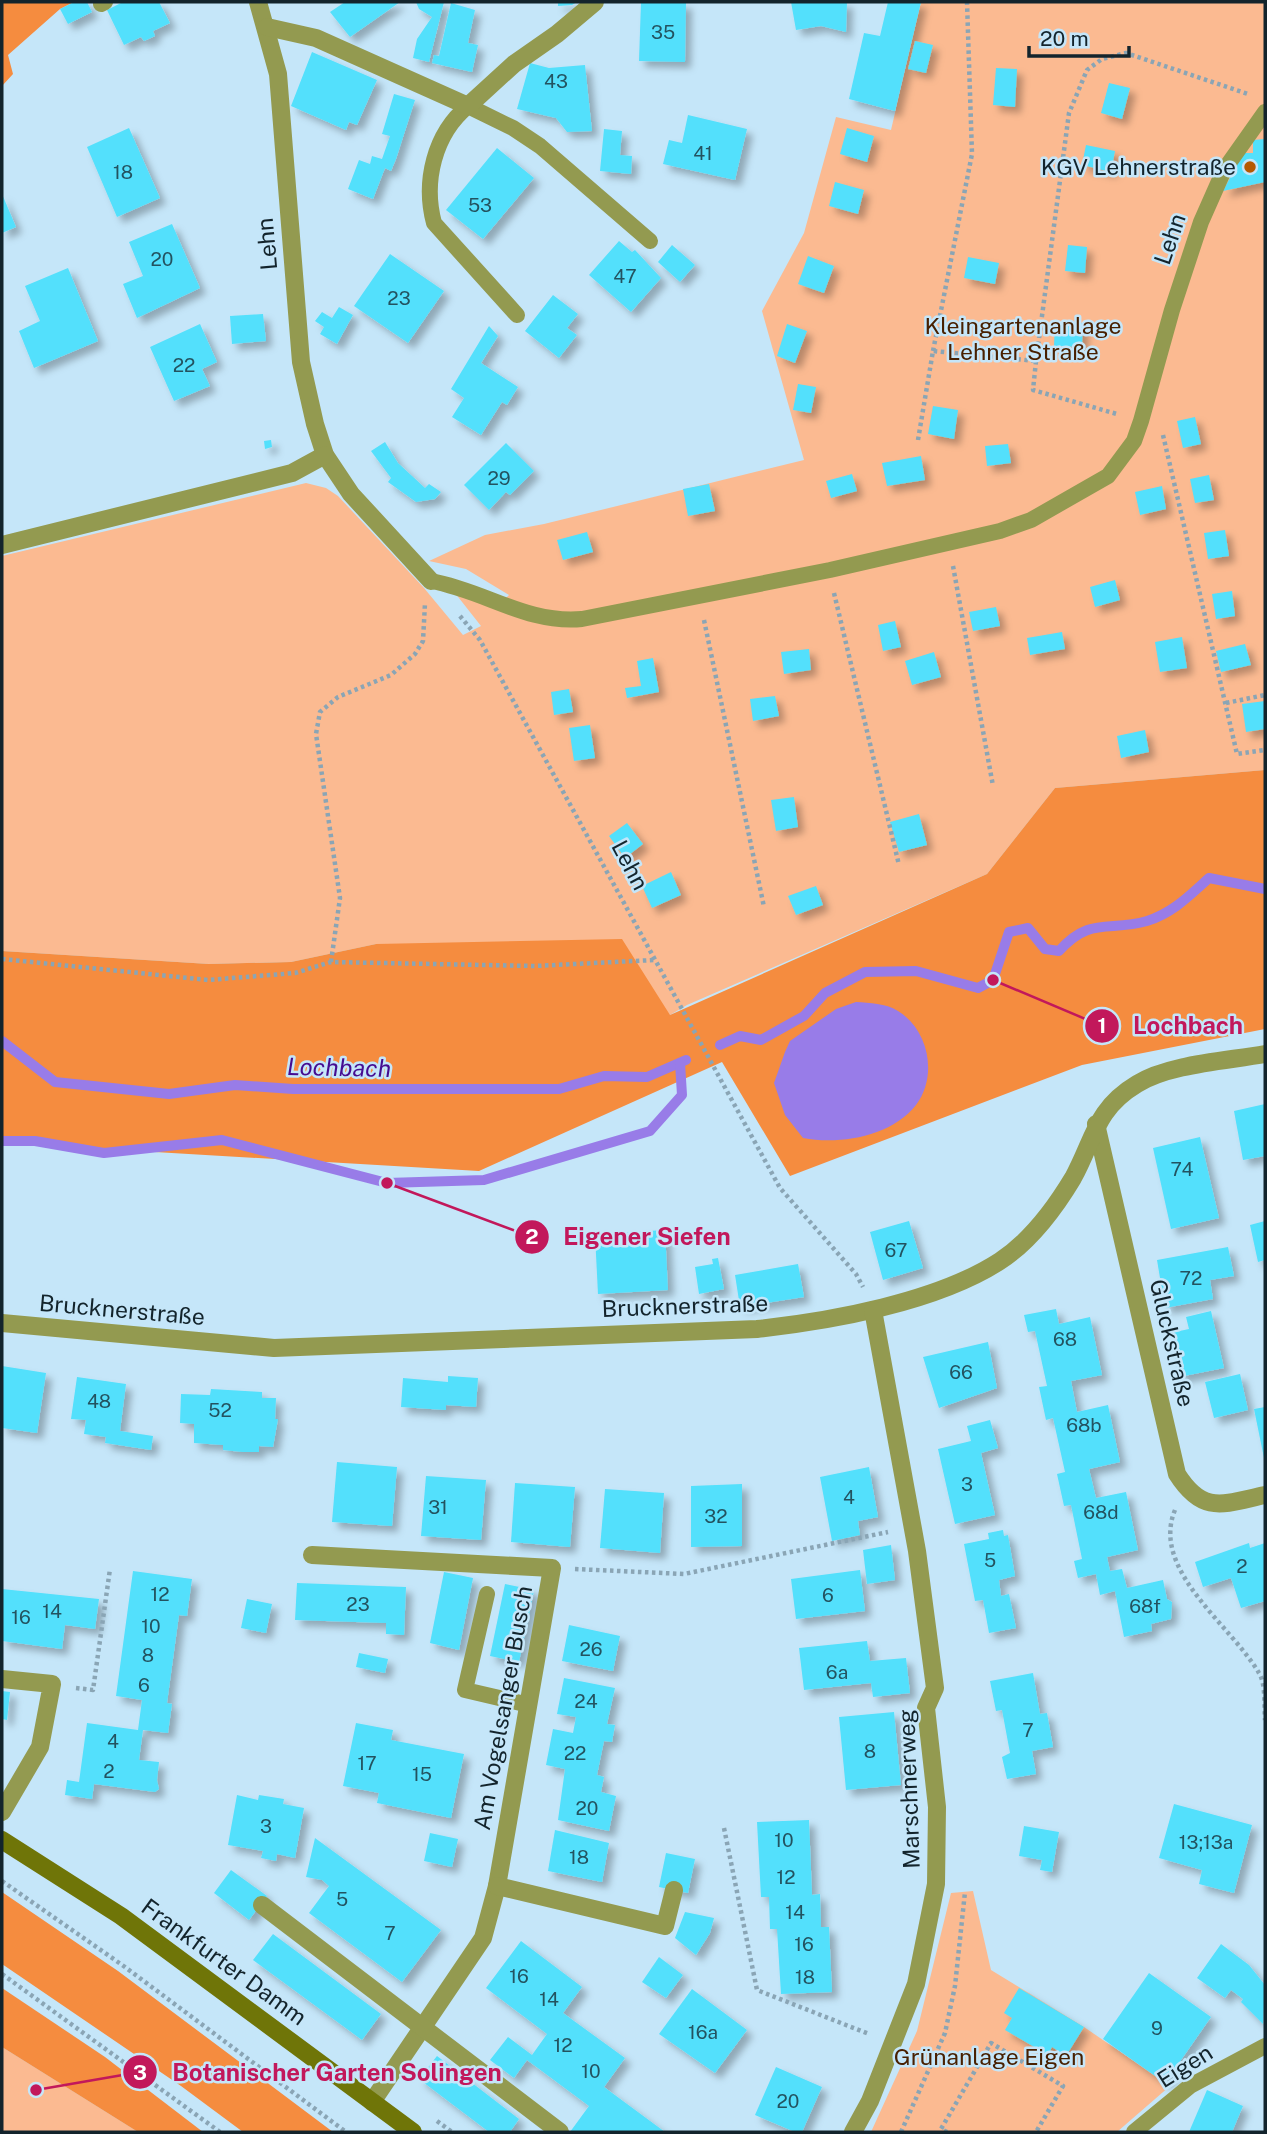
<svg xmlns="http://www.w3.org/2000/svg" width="1267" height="2134" font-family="'Public Sans',sans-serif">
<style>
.green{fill:#fbba91}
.forest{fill:#f58c3f}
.water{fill:#987ce8}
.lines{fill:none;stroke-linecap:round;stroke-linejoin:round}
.stream{stroke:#987ce8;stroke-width:10}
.building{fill:#53e0fc;filter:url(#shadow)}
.path{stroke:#8aa5b5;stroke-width:4.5;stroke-dasharray:3.5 3.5;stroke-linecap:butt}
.service{stroke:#939a50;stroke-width:16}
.minor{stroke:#939a50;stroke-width:18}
.secondary{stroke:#6f7508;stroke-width:18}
.poi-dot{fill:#b55900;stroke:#c5e6f9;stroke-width:2.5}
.labels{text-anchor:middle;stroke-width:5;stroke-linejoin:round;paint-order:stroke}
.number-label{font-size:19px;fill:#235360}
.poi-label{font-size:23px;fill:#13242c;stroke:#c5e6f9;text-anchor:end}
.street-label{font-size:23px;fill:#13242c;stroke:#c5e6f9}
.park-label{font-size:23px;fill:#482000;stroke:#c5e6f9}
.water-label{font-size:24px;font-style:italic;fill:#460c91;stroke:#c5e6f9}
.leader{fill:none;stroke:#c2185b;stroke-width:2.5}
.callout-dot{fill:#c2185b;stroke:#c5e6f9;stroke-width:2.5}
.mark-label{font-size:21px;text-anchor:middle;font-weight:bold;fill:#fff}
.callout-label{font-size:24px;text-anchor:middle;font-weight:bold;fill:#c2185b;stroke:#c5e6f9;stroke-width:5;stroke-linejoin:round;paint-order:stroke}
</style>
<defs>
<filter id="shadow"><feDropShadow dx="6" dy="6" stdDeviation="3.5" flood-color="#0004"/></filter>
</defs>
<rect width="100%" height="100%" fill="#c5e6f9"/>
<g class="green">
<path d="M921,2H1265V770L1055,788L987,874L687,1005L670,1015L376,944L291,962L209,964L2,951V556L306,483L326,488L338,496L424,588L463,635L481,626L455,593L501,603L509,595L466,569L429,561L485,535L544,524L804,460L762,311L804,233L836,117L891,130Z"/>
<path d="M973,1891L991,1970L1084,2027L1170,2086L1117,2132H871L917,2031L951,1893Z"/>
<path d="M2,2047L138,2132H2Z"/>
</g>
<g class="forest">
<path d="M2,2H74L60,9L8,55L13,74L2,86Z"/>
<path d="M1265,770V1029L1082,1065L790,1176L722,1062L479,1171L37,1145L2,1146V951L209,964L291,962L376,944L622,939L670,1015L987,874L1055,788Z"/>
<path d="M2,1892L118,1971L333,2132H243L181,2086L2,1964Z"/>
<path d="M2,1988L105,2057L203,2132H138L2,2047Z"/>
</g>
<path class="water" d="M856,1002C870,1003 885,1003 898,1011C929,1030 938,1076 916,1105C891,1137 839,1145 803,1138L785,1115L774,1083L785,1052L790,1041L836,1009Z"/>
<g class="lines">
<g class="stream">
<path d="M2,1041L55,1082L169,1094L235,1085L293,1089H559L604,1076L647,1077L686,1060"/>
<path d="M720,1045L740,1036L761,1040L804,1016L825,993L865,972L916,971L978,988L993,980L1009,932L1028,928L1045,949L1059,951C1090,916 1109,932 1147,921C1173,913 1190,895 1209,878L1265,889"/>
<path d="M2,1141H35L104,1153L222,1140L387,1183L484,1180L650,1131L682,1095L680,1063"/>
</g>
</g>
<g class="building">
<path d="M74,2H87L92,12L68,24L60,9Z"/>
<path d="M123,2H159L170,23L153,31L155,36L144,41L141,37L124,45L107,10Z"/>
<path d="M345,2H400L350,37L330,12Z"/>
<path d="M416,2H444L429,62L413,58L417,39L432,17L419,9Z"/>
<path d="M558,2H577L572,5L558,6Z"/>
<path d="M641,2L686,3L685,62L639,61Z"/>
<path d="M791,2H847L846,32L821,26L796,30Z"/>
<path d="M888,2H921L895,111L849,99L864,33L880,36Z"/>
<path d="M451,3L475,10L468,43L478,45L472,72L432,63L434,55L439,56Z"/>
<path d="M915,41L933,45L926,73L908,69Z"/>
<path d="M312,52L377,80L357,125L349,122L346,130L291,106Z"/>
<path d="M530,63L549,68L585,65L592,131L567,132L556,118L517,109Z"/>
<path d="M996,68L1017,69L1015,107L993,105Z"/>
<path d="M1109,83L1130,88L1122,119L1101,113Z"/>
<path d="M394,94L415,100L396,159L391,171L385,168L373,199L348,189L359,160L370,164L372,156L382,159L390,136L382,134Z"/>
<path d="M688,115L747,129L735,180L663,164L669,140L682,143Z"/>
<path d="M129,128L160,198L117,217L87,147Z"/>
<path d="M847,128L874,136L867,162L840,154Z"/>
<path d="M604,129L622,131L620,155L632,156L631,174L600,171Z"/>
<path d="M1265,139V182L1223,191L1243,153H1253V140Z"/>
<path d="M1086,145L1115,151L1111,172L1082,165Z"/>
<path d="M497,148L534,178L483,239L446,210Z"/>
<path d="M835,182L864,190L858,214L829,206Z"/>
<path d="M2,194L16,227L2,233Z"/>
<path d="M172,224L200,288L137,318L123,284L143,276L129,242Z"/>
<path d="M619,241L632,252L635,250L661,278L631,312L589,275Z"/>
<path d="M672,245L695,265L680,282L658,262Z"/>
<path d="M1068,245L1087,247L1085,273L1065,271Z"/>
<path d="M390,254L444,291L408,343L354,306Z"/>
<path d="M808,256L834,266L824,293L798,284Z"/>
<path d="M968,257L999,263L995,284L964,278Z"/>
<path d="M68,268L98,341L34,368L19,331L40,321L25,286Z"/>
<path d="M553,295L578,314L567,328L577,335L559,358L525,331Z"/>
<path d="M339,307L353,315L337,344L320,334L324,327L315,321L322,312L332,318Z"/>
<path d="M263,314L266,341L232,344L230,316Z"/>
<path d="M1055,322L1083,323L1082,347L1054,346Z"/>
<path d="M200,324L217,362L202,369L210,386L174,401L150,347Z"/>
<path d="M787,324L807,331L795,363L777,356Z"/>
<path d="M489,326L498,336L481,363L518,387L507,405L502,402L481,435L452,417L464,398L451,389Z"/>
<path d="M798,384L816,387L811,413L793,410Z"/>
<path d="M933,406L958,410L954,439L928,434Z"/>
<path d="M1195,417L1201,444L1183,448L1177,421Z"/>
<path d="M271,440L272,447L265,449L264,441Z"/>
<path d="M385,442L398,463L425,488L429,484L441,492L435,499L416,502L388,482L391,478L371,451Z"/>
<path d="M506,443L534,471L510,495L506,492L489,510L464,485Z"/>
<path d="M1008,444L1011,463L987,466L985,446Z"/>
<path d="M921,456L925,480L887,486L882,463Z"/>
<path d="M852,474L857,491L831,498L826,481Z"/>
<path d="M1209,475L1214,500L1195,503L1190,479Z"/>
<path d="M709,484L715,511L688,516L683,489Z"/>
<path d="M1162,486L1166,509L1140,515L1135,492Z"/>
<path d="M1225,530L1229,556L1208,559L1204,533Z"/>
<path d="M587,532L593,552L563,560L557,540Z"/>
<path d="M1115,580L1120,600L1095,607L1090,587Z"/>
<path d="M1232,591L1235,616L1216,619L1212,594Z"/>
<path d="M996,607L1000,626L973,631L969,612Z"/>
<path d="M895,621L901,647L883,651L878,625Z"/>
<path d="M1062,632L1065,649L1030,655L1027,638Z"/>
<path d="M1182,637L1187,668L1160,672L1155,642Z"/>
<path d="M1245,644L1251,665L1221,672L1216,651Z"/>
<path d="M809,649L811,670L784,674L781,652Z"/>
<path d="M934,652L941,677L912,685L905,661Z"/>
<path d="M653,658L659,692L627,698L625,688L641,686L637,661Z"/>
<path d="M569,689L573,712L554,715L551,692Z"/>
<path d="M775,696L779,716L753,721L750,699Z"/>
<path d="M1265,701V729L1246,732L1242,704Z"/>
<path d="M590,725L595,758L574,761L569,728Z"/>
<path d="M1145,730L1149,752L1121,758L1117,736Z"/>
<path d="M794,797L798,827L776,831L771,800Z"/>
<path d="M919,814L927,845L899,852L890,822Z"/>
<path d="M627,823L643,844L625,858L609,836Z"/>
<path d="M671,872L681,895L652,908L642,886Z"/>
<path d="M816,886L823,905L796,915L788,896Z"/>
<path d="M1265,1104V1156L1243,1160L1234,1111Z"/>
<path d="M1200,1137L1219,1218L1171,1229L1153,1148Z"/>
<path d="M909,1221L923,1268L883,1280L870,1232Z"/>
<path d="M1265,1221V1260L1258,1262L1250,1225Z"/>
<path d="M665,1230L668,1290L598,1294L595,1234Z"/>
<path d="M1228,1247L1234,1276L1210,1280L1213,1299L1165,1308L1157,1260Z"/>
<path d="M718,1258L724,1289L699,1294L695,1267L713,1264L712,1259Z"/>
<path d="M798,1264L804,1297L740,1307L735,1275Z"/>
<path d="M1056,1309L1059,1324L1090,1317L1102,1375L1071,1381L1077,1412L1108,1405L1120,1462L1089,1469L1096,1498L1126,1492L1138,1550L1107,1557L1110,1571L1122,1569L1127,1588L1163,1580L1167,1599L1172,1602L1171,1619L1151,1624L1152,1631L1124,1637L1115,1591L1100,1595L1096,1574L1078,1578L1074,1561L1082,1559L1071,1505L1064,1506L1057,1474L1065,1472L1053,1418L1046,1420L1039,1387L1047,1386L1035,1331L1028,1332L1024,1315Z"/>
<path d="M1211,1311L1224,1368L1179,1377L1170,1333L1189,1329L1186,1317Z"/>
<path d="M988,1342L997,1388L939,1408L923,1357Z"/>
<path d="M2,1366L46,1373L37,1433L2,1428Z"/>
<path d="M1240,1374L1248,1410L1214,1418L1205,1382Z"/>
<path d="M448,1376L478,1378L476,1407L446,1405V1410L401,1407L403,1378L448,1382Z"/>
<path d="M77,1377L126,1384L120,1431L153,1436L151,1450L105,1443L106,1437L84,1434L86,1420L71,1419Z"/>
<path d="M211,1389L262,1392V1398H276L275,1419H278L273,1447L259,1446V1452H243L223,1450V1445L194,1443V1424L180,1423L181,1394L210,1395Z"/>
<path d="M1265,1407V1458H1264L1254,1409Z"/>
<path d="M990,1420L998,1448L981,1453L995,1515L955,1524L938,1449L971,1441L967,1426Z"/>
<path d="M337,1462L397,1467L392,1526L332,1522Z"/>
<path d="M869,1467L878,1517L858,1521L860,1535L832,1541L820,1477Z"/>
<path d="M426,1476L486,1480L481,1540L421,1536Z"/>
<path d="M515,1483L575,1487L570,1547L511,1542Z"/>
<path d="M742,1484V1546L691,1547V1486Z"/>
<path d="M605,1489L664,1493L660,1553L600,1548Z"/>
<path d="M1003,1530L1004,1536L1008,1535L1015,1576L999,1580L1001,1596L1009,1594L1016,1628L989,1633L983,1600L975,1601L964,1544L989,1539L988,1533Z"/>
<path d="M1249,1543L1250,1548L1265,1543V1601L1241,1608L1231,1578L1203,1587L1195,1562Z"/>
<path d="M891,1545L895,1580L867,1584L863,1550Z"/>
<path d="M860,1570L865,1611L796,1619L791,1579Z"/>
<path d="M133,1571L192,1579L187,1616L179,1615L167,1703L172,1704L168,1733L143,1730L139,1760L159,1762L157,1780L159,1789L155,1792L94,1784L92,1799L65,1795L67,1780L79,1782L87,1723L138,1730L142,1700L116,1696Z"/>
<path d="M444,1572L473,1578L459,1650L430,1643Z"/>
<path d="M297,1583L406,1587L404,1635L386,1634V1623L295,1620Z"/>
<path d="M505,1584L534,1590L519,1662L490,1656Z"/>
<path d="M2,1589L99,1599L95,1629L65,1625L62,1649L2,1641Z"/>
<path d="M247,1599L272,1604L266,1633L241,1628Z"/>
<path d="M569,1625L620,1636L613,1671L562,1661Z"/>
<path d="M867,1641L870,1661L906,1658L910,1693L873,1697L871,1683L804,1690L799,1648Z"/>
<path d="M359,1653L388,1659L385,1673L356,1667Z"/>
<path d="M1033,1673L1040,1714L1047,1713L1053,1747L1032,1751L1036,1774L1007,1779L1002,1757L1010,1753L1002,1710L996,1711L990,1681Z"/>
<path d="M564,1678L615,1688L607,1724L615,1725L612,1742L604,1741L597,1775L604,1777L601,1792L616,1796L609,1831L558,1820L565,1769L546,1765L553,1729L573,1733L576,1717L557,1714Z"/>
<path d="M2,1691L10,1692L7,1720L2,1719Z"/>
<path d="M894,1712L901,1785L846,1790L839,1717Z"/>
<path d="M356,1723L393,1730L391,1740L464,1754L451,1818L377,1803L379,1793L343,1786Z"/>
<path d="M237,1795L258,1800L259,1795L284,1799L283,1804L304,1808L295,1858L277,1854L276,1861L261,1858L263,1851L228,1845Z"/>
<path d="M1174,1804L1252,1825L1234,1893L1199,1884L1202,1870L1159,1858Z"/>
<path d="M809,1820L812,1895L820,1894L821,1927H829L832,1992L781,1994L777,1929H770L769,1897H761L757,1822Z"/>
<path d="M1024,1826L1059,1832L1052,1872L1040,1870L1042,1860L1019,1856Z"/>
<path d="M555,1830L609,1843L602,1882L548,1871Z"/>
<path d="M430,1833L458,1839L452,1867L424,1861Z"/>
<path d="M315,1838L441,1930L402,1982L309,1913L329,1886L322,1880L306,1877Z"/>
<path d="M666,1853L695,1859L688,1893L659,1887Z"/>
<path d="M231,1870L267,1896L249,1920L214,1893Z"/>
<path d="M685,1912L714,1918L710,1933L696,1955L675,1938Z"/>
<path d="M273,1934L381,2014L362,2040L253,1960Z"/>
<path d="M521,1941L582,1987L563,2013L625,2058L604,2087L665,2132H570L589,2106L527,2060L514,2078L490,2060L508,2037L532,2055L547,2034L486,1988Z"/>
<path d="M1221,1944L1249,1965L1265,1985L1263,2024L1241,2002L1243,1999L1231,1990L1225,1998L1197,1978Z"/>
<path d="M659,1957L683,1975L666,1998L642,1982Z"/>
<path d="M1149,1973L1211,2017L1165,2083L1103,2039Z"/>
<path d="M1019,1988L1084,2027L1066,2056L1052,2047L1048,2055L1005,2030L1012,2018L1004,2013Z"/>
<path d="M692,1989L747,2030L715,2073L659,2034Z"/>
<path d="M437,2056L519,2119L510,2132H489L419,2079Z"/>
<path d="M776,2067L822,2087L802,2132H795L755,2115Z"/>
<path d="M1207,2090L1243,2106L1232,2132H1189Z"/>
</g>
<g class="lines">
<g class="path">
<path d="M933,351L972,154L967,2"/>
<path d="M1036,361L1033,390L1117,414"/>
<path d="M1163,435L1237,754L1265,750"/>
<path d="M918,440L933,351L1036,361L1069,113L1087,70L1102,59L1126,53L1248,94"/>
<path d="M953,566L993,786"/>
<path d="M834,593L899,865"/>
<path d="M460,616L480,640L780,1188L856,1274L863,1287"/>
<path d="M704,620L764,907"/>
<path d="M1226,703L1265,695"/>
<path d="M2,959L208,980L295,973L331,962L535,966L654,960"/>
<path d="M331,962L340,898L316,734L320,712L338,697L391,675L415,654L423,641L425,603"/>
<path d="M1175,1510C1150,1570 1231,1625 1259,1673C1266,1684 1264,1707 1265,1720"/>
<path d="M575,1569L684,1574L888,1532"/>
<path d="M76,1688L93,1690L110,1569"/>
<path d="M724,1828L757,1990L869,2034"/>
<path d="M2,1881L125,1967L346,2132"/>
<path d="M2,1974L220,2132"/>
<path d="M437,2121L452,2132"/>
<path d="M901,2132L945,2033L955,1986L965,1892"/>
<path d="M947,2132L941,2129L991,2043L1063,2086L1036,2132"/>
</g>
<g class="service">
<path d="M101,4L105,2"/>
<path d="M517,315L434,223C423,182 434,134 468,106L513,128L540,146L650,241"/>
<path d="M431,581C486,591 526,624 582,619L830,570L1000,531L1031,520L1108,476L1134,441L1141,421L1172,310L1201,222L1224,170L1265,112"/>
<path d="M487,1594L465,1690L529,1705"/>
<path d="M1134,2132L1190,2086L1265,2046"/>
</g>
<g class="minor">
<path d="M258,2L278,74L301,362L315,424L325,455L351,494L431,581"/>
<path d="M267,27L316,38L468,106L514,64L557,34L595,2"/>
<path d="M2,545L292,473L325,455"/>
<path d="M1096,1124L1177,1474C1203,1515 1223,1504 1265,1495"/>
<path d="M2,1323L274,1348L757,1329C831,1321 937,1302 1000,1261C1029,1242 1055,1208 1073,1178C1094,1140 1095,1109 1137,1084C1169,1064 1227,1061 1265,1054"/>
<path d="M312,1555L552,1568L497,1886L483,1938L372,2102"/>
<path d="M2,1679L52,1684L40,1747L2,1812"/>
<path d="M497,1886L665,1926L674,1890"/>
<path d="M262,1905L560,2132"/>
<path d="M853,2132L870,2101L916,1984L936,1884L937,1807L926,1708L935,1688L917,1551L873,1310"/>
</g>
<path class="secondary" d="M2,1840L121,1916L413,2132"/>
</g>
<circle class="poi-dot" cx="1250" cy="167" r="7"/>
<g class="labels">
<g class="number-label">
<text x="663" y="39">35</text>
<text x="556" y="88">43</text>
<text x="703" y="160">41</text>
<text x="123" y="179">18</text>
<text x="480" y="212">53</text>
<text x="162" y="266">20</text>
<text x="625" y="283">47</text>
<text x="399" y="305">23</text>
<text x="184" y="372">22</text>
<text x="499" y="485">29</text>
<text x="1182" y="1176">74</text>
<text x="896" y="1257">67</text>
<text x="1191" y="1285">72</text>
<text x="1065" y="1346">68</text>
<text x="961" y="1379">66</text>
<text x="99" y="1408">48</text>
<text x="220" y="1417">52</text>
<text x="1084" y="1432">68b</text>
<text x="967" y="1491">3</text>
<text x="849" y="1504">4</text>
<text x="438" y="1514">31</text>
<text x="1101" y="1519">68d</text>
<text x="716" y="1523">32</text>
<text x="990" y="1567">5</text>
<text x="1242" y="1573">2</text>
<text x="160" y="1601">12</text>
<text x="828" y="1602">6</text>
<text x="358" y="1611">23</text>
<text x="1145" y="1613">68f</text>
<text x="52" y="1618">14</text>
<text x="21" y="1624">16</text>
<text x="151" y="1633">10</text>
<text x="591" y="1656">26</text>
<text x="148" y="1662">8</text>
<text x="837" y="1679">6a</text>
<text x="144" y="1692">6</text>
<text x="586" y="1708">24</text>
<text x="1028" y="1737">7</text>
<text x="113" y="1748">4</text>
<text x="870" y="1758">8</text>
<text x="575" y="1760">22</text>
<text x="367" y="1770">17</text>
<text x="109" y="1778">2</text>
<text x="422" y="1781">15</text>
<text x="587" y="1815">20</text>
<text x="266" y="1833">3</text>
<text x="784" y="1847">10</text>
<text x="1206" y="1849">13;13a</text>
<text x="579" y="1864">18</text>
<text x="786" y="1884">12</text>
<text x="342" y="1906">5</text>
<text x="795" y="1919">14</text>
<text x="390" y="1940">7</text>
<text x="804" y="1951">16</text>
<text x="519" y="1983">16</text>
<text x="805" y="1984">18</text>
<text x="549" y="2006">14</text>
<text x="1157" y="2035">9</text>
<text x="703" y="2039">16a</text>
<text x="563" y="2052">12</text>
<text x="591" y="2078">10</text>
<text x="788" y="2108">20</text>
</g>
<g class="poi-label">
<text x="1236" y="175">KGV Lehnerstraße</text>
</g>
<g class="street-label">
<text transform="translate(1170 239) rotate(-71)" y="8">Lehn</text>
<text transform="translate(267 244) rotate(-95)" y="8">Lehn</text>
<text transform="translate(630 865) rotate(62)" y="8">Lehn</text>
<text transform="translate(685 1306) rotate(-2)" y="8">Brucknerstraße</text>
<text transform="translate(122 1310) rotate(5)" y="8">Brucknerstraße</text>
<text transform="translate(1172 1343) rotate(77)" y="8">Gluckstraße</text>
<text transform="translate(503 1708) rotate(-80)" y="8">Am Vogelsanger Busch</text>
<text transform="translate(909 1789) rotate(-92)" y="8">Marschnerweg</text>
<text transform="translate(224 1962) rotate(36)" y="8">Frankfurter Damm</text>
<text transform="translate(1185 2066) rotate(-32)" y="8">Eigen</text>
</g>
<g class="park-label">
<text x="1023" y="334">Kleingartenanlage<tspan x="1023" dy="26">Lehner Straße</tspan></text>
<text x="989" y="2065">Grünanlage Eigen</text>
</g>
<g class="water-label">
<text transform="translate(339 1068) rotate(1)" y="8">Lochbach</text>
</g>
</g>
<path class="leader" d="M993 980L1102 1026M387 1183L532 1237M36 2090L140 2072"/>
<g class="callout-dot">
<circle cx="993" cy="980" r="7"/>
<circle cx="387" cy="1183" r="7"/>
<circle cx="36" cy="2090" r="7"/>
<circle cx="1102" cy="1026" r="18"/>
<circle cx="532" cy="1237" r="18"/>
<circle cx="140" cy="2072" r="18"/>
</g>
<g class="mark-label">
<text x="1102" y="1033">1</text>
<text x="532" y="1244">2</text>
<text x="140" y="2080">3</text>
</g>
<g class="callout-label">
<text x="1188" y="1034">Lochbach</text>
<text x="647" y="1245">Eigener Siefen</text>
<text x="337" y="2081">Botanischer Garten Solingen</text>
</g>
<rect width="1267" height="2134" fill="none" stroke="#13242c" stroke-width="7"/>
<path d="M1029 46v10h100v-10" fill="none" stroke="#13242c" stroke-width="3.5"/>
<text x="1040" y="46" font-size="21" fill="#13242c" stroke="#c5e6f9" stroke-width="5" paint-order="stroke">20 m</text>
</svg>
